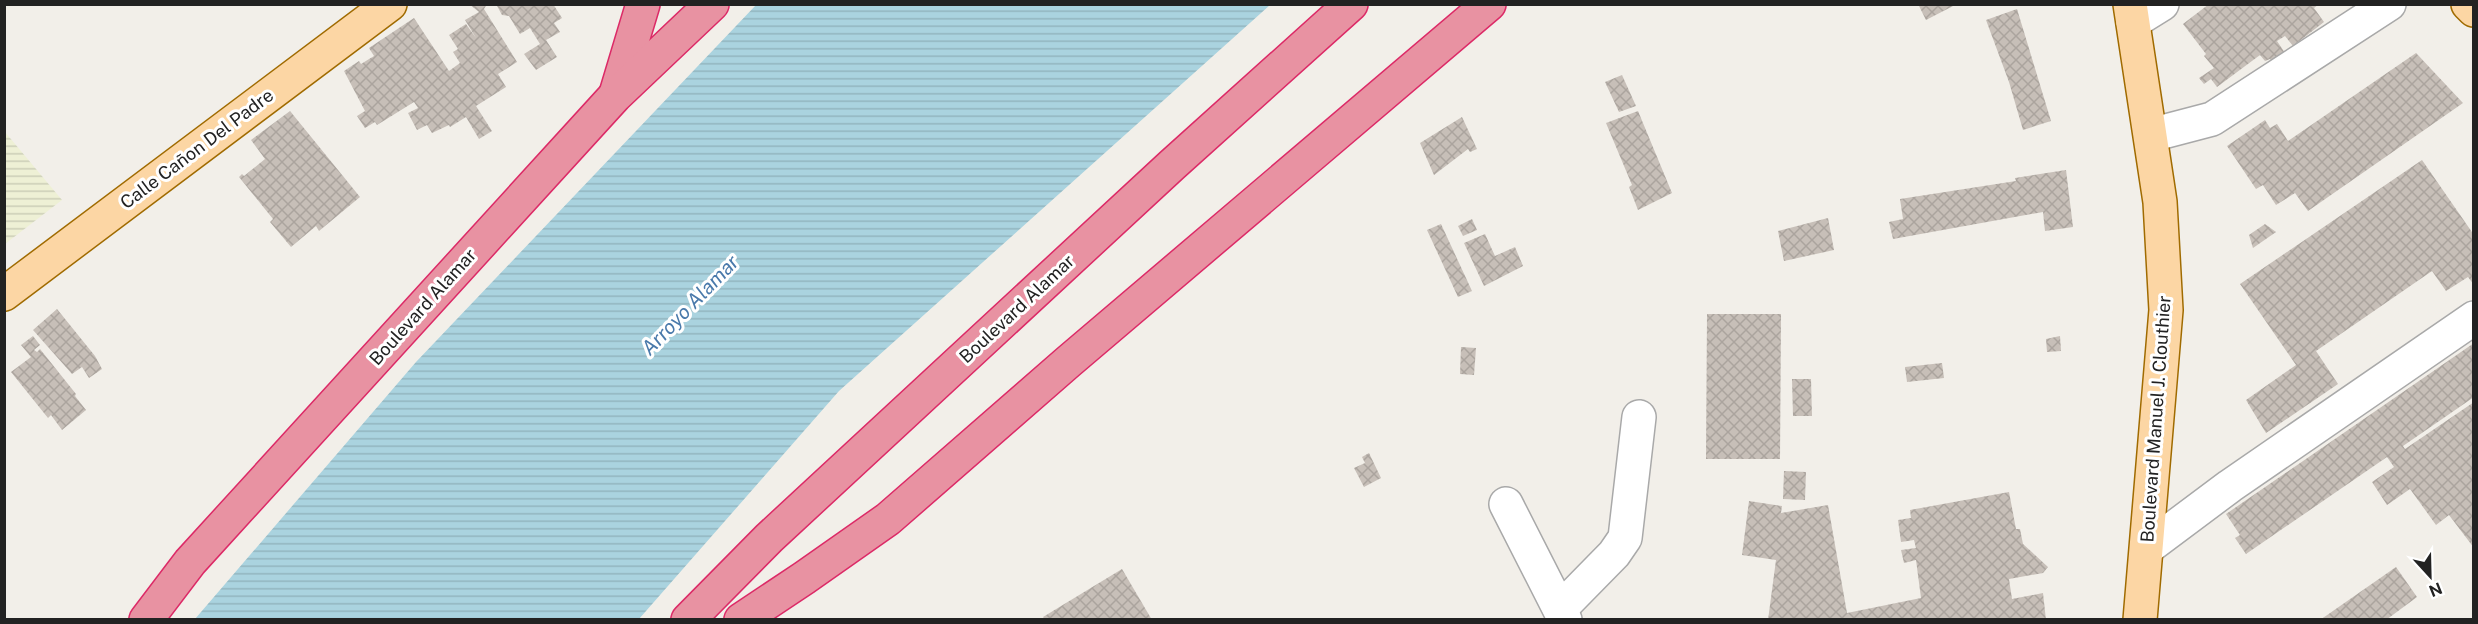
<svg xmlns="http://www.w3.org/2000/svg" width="2478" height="624" font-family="'Public Sans',sans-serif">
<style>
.farmland{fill:url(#farmland-rules)}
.water{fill:url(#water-rules)}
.building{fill:url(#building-cross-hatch)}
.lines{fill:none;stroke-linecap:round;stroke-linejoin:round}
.minor-casing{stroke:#a9a9a9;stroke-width:36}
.major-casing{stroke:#a06b00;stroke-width:36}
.highway-casing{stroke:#dc2a67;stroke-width:36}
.minor{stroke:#fff;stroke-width:33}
.major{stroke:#fcd6a4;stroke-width:33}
.highway{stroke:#e892a2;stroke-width:33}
.labels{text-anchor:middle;stroke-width:6;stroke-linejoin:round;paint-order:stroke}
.street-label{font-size:18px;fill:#222;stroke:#fff}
.water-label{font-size:20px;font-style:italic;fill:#4a7aab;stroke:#fff}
</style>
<defs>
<pattern id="farmland-rules" width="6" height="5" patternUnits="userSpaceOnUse" patternTransform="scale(1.5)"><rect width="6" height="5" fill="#eef0d5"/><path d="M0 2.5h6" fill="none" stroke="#ccceb7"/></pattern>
<pattern id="water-rules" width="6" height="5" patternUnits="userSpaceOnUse" patternTransform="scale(1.5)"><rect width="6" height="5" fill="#aad3df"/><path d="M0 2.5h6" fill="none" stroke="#92b5bf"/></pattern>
<pattern id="building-cross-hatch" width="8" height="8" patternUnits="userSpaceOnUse" patternTransform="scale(1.5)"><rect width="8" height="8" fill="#c7bfb8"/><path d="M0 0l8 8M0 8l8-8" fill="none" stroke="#aba49e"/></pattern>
</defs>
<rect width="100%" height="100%" fill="#f2efe9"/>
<path class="farmland" d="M5,132L62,200L5,244H4Z"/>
<path class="water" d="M756,5H1270L839,391L639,619H195L416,362Z"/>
<g class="building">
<path d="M469,4H487L484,9L517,62L498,74L506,87L476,106L492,131L479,139L466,117L450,127L449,125L432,133L427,125L417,130L408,113L418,108L414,102L377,125L375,122L365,128L357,116L365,111L344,71L359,61L361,64L374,56L369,48L414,18L449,71L460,63L453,52L458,49L449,35L466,24L476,38L465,20L479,12Z"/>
<path d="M496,4H553L562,18L554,23L560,32L546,40L557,57L536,70L524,54L540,44L530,28L520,34L509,16L502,15Z"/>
<path d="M1918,4H1957L1926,20Z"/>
<path d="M2209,4H2319L2314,8L2324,22L2293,46L2285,36L2277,41L2285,53L2272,62L2270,59L2265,61L2260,55L2217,87L2211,79L2204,84L2199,78L2214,68L2204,56L2206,54L2183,24Z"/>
<path d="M2017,9L2051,121L2023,130L2009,82L1986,20Z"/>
<path d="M2416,53L2463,103L2308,211L2295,193L2276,205L2263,185L2256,189L2227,146L2265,120L2270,128L2277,124L2288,141Z"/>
<path d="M1622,75L1636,106L1619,112L1605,82Z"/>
<path d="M290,111L360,197L319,231L316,226L291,247L270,222L273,219L239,177L242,174L244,176L265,159L251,140Z"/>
<path d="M1638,111L1672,193L1638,210L1629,187L1632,185L1606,123Z"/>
<path d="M1462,117L1477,149L1470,152L1468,149L1434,175L1420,143Z"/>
<path d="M2422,160L2474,235V285L2468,277L2446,291L2432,271L2316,351L2338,384L2266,433L2246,400L2296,365L2240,284Z"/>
<path d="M2066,170L2073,227L2045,231L2043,212L1893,239L1889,222L1903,219L1900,199L2016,181L2015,178Z"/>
<path d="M1828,218L1834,250L1784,261L1778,231Z"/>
<path d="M1472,219L1477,230L1463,236L1458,226Z"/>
<path d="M1441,224L1472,291L1458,297L1427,230Z"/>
<path d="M2265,224L2276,232L2253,248L2249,235Z"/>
<path d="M1485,234L1495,256L1515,247L1523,266L1484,286L1464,243Z"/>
<path d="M57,309L95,356L102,369L89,378L82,367L72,374L33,330Z"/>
<path d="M1707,314H1781L1780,459H1706Z"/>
<path d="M33,336L40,345L34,350L37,352L40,349L76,394L75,396L86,410L62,430L51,415L48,418L11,372L31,357L21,345Z"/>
<path d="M2060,336L2061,351L2047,352L2046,339Z"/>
<path d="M2474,343V397L2403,446L2405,449L2474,402V548L2449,515L2436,525L2410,489L2387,505L2372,482L2394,467L2387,457L2246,554L2235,538L2240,535L2226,514Z"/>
<path d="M1461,347L1476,348L1474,375L1460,374Z"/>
<path d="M1942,363L1944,378L1907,382L1905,367Z"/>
<path d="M1792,379H1811L1812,416H1793Z"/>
<path d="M1369,453L1381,478L1364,487L1354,468L1365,463L1362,457Z"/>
<path d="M1784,471L1806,472L1805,500L1783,499Z"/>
<path d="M2009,492L2016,529H2020L2023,544L2048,567L2043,573L2009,579L2012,599L2043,593L2046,620H1768L1776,560L1742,555L1749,501L1782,506L1781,513L1828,505L1847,613L1921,598L1916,560L1904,563L1901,550L1916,548L1914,540L1901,542L1898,520L1911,518L1910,510Z"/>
<path d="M2396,567L2417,597L2386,620H2320Z"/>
<path d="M1122,569L1152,620H1045L1043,617Z"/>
</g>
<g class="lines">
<defs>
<g id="minor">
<path d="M2133,22L2162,4"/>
<path d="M2151,135L2212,119L2389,4"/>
<path d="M1506,504L1565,620"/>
<path d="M2147,548L2230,486L2474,318"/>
<path d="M1560,609L1614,554L1625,538L1639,417"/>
</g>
<g id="major">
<path d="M2130,4L2160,202L2166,310L2140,620"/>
<path d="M2468,4L2474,10"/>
<path d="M4,294L390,4"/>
</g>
<g id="highway">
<path d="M616,94L643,4"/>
<path d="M146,620L190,562L615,96L712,4"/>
<path d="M688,620L769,538L1172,165L1351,4"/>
<path d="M741,620L804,578L888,519L1068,362L1489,4"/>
</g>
</defs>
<use href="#minor" class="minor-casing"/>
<use href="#major" class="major-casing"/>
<use href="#highway" class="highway-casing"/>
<use href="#minor" class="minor"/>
<use href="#major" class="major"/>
<use href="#highway" class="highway"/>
</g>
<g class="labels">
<g class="street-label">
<text transform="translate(197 149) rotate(-37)" y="6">Calle Cañon Del Padre</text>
<text transform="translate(423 307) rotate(-48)" y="6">Boulevard Alamar</text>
<text transform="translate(1017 309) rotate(-43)" y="6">Boulevard Alamar</text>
<text transform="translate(2156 419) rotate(-86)" y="6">Boulevard Manuel J. Clouthier</text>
</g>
<g class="water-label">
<text transform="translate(690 305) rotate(-46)" y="7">Arroyo Alamar</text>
</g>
</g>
<rect width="2478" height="624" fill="none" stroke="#222222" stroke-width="12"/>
<g transform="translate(2430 576) rotate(158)" stroke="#ffffff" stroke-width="4.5" paint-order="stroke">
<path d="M0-4.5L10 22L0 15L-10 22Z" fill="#222222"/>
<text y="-9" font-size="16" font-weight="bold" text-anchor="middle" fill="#222222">N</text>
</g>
</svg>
